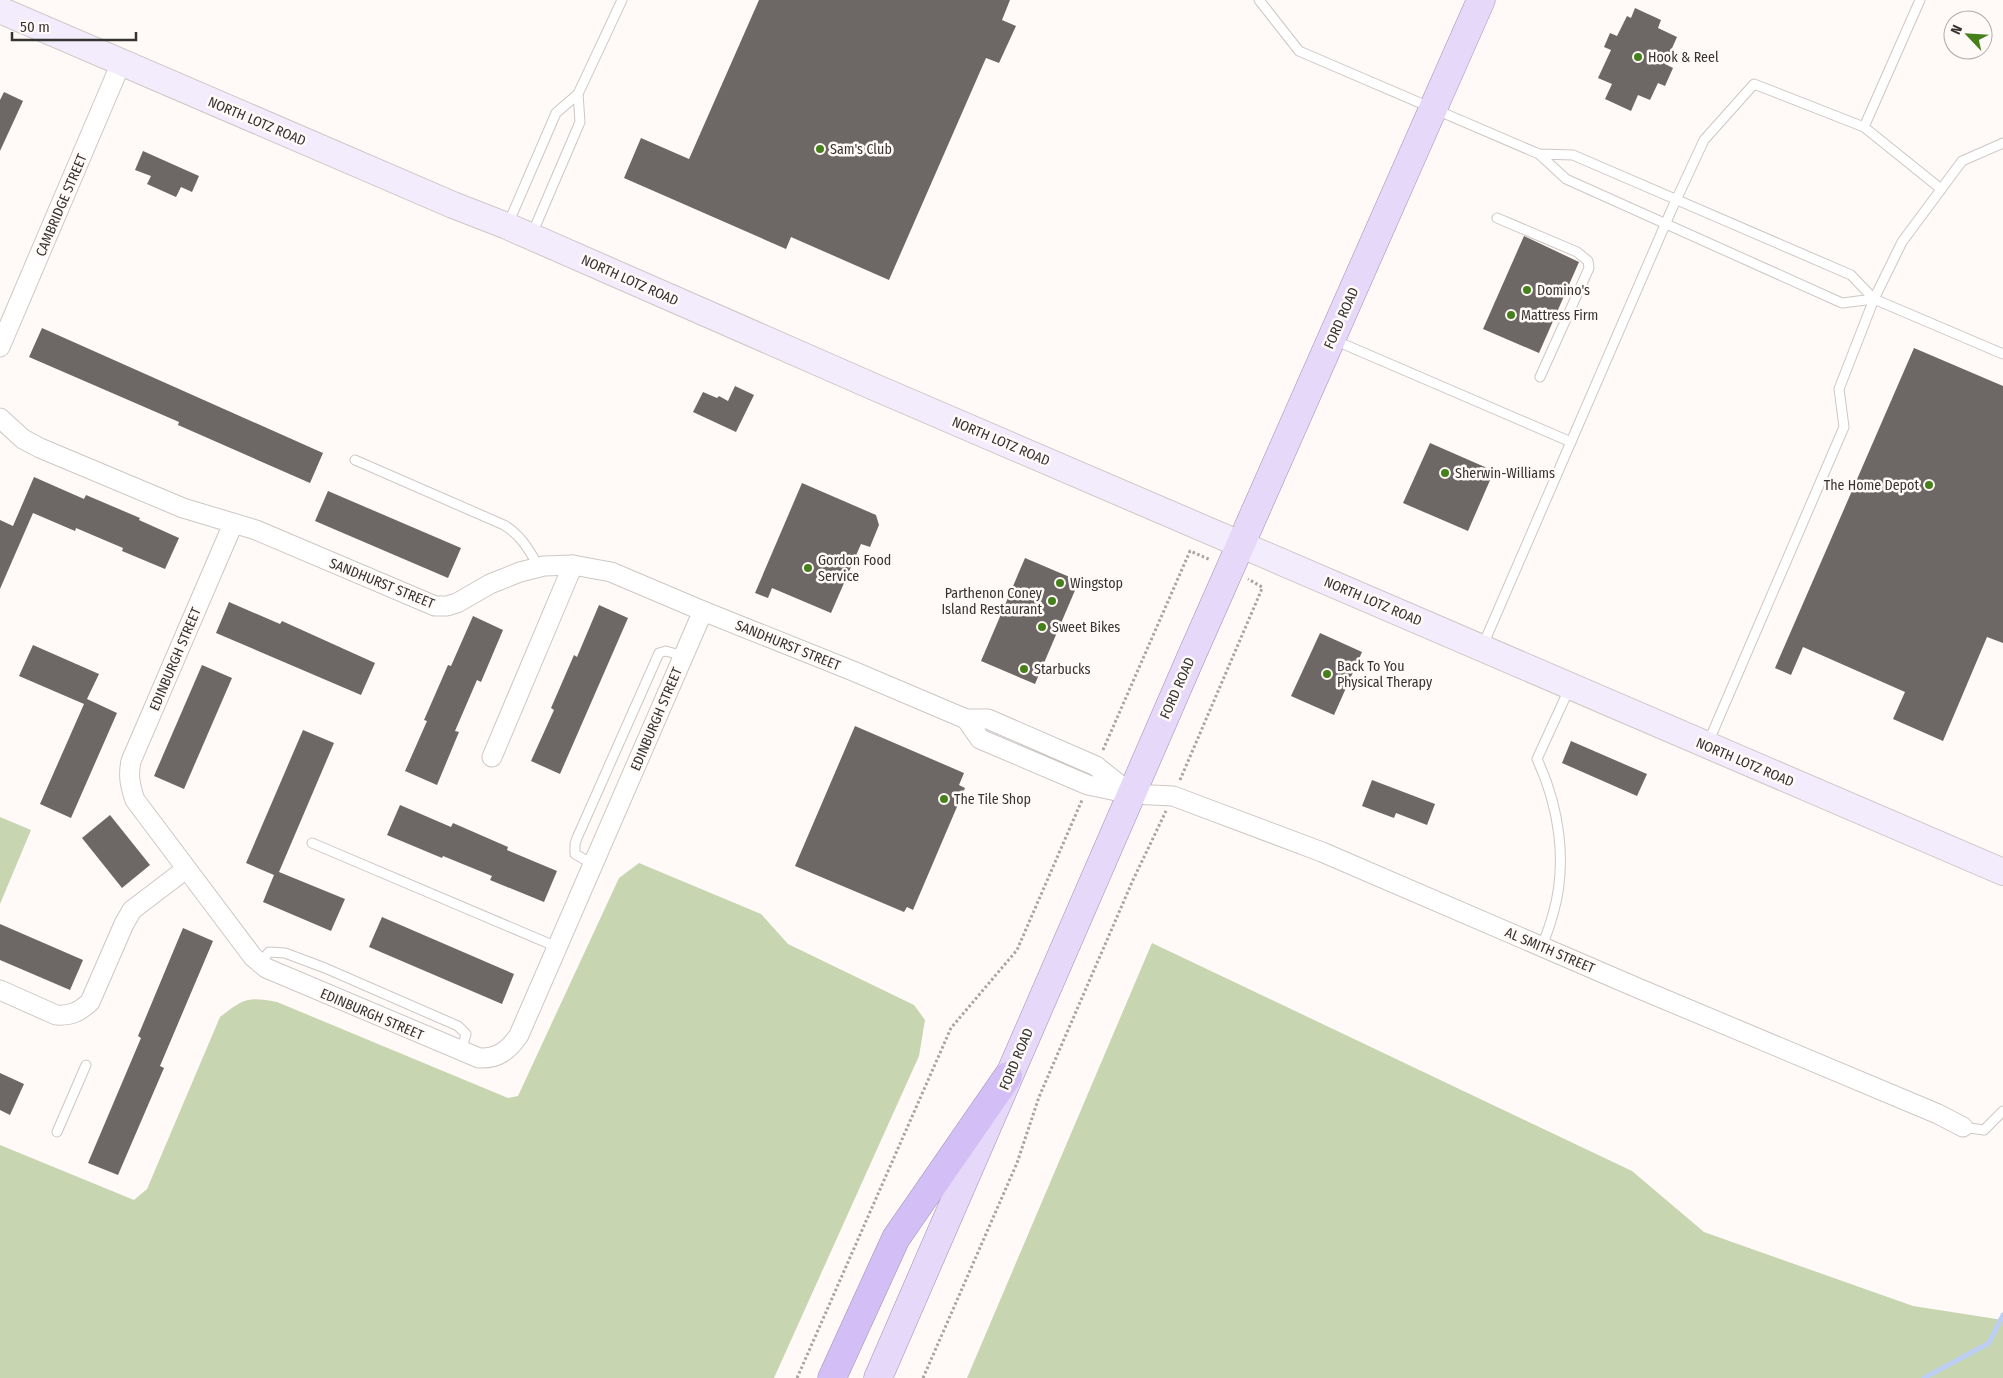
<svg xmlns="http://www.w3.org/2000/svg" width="2003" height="1378" font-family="'Fira Sans Condensed',sans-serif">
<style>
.green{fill:#c7d5b0}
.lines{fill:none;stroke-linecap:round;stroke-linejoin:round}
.stream{stroke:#bccef3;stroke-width:5}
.building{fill:#6d6765}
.lane-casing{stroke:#cdc7c4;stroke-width:11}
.street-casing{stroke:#cdc7c4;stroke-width:21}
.secondary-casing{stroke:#cdc7c4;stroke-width:28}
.primary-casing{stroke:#9c8eb1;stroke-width:29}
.highway-casing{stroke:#9c8eb1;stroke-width:29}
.path{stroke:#a8a4a2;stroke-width:3;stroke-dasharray:2.5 2.5;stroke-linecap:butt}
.lane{stroke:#fff;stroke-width:9}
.street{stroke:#fff;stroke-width:19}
.secondary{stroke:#f2ecfc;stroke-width:26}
.primary{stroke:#e5d8f9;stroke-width:28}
.highway{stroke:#d3bef5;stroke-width:28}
.poi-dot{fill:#45801b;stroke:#fffaf8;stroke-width:2}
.labels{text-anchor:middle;stroke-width:5;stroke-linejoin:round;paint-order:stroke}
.poi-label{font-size:14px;fill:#363433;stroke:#fffaf8;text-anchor:start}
.street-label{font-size:14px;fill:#363433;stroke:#fffaf8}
</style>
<rect width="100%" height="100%" fill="#fffaf8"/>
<g class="green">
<path d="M0,817L31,830L0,904Z"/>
<path d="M639,863L761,914L788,944L914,1005L925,1020L919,1056L774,1378H0V1145L134,1200L147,1189L220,1017C243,999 247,996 277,1002L508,1098L518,1096L619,878Z"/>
<path d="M1152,943L1632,1171L1704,1232L1913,1306L2003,1320V1378H967Z"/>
</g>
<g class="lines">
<path class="stream" d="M1924,1378L1989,1343L2003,1315"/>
</g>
<g class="building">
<path d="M759,0H1010L1002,20L1016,26L999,63L986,58L889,280L791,237L786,249L624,178L641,138L689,159Z"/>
<path d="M1635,8L1661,20L1658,28L1677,37L1665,64L1673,68L1665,86L1658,83L1650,100L1638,95L1631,111L1605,99L1612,84L1598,78L1611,50L1604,47L1610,33L1617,36L1627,16L1631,18Z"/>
<path d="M4,92L23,101L0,151V100Z"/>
<path d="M143,151L199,176L192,192L181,187L176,197L147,184L151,176L135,170Z"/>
<path d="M1524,236L1579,262L1539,353L1483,329Z"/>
<path d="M42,328L323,453L310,483L178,425L179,422L29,357Z"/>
<path d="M1914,348L2003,386V643L1987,637L1943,741L1893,719L1905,692L1803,647L1791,675L1775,668Z"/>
<path d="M735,386L754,395L736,432L693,412L703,392L717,398L719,396L728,401Z"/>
<path d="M1430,443L1494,471L1468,531L1403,503Z"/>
<path d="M34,477L84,499L86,495L140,518L139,520L179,538L165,569L122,551L123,548L76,528L75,531L33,513L0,589V520L13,526Z"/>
<path d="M802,483L876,515L879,525L870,547L861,544L831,613L772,588L768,598L755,593Z"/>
<path d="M328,491L461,548L448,578L315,521Z"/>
<path d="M1025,558L1079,581L1035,684L981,661Z"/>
<path d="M229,602L280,624L282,621L375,663L361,695L216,633Z"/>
<path d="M599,605L628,618L560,774L531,761L554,710L551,708L574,655L577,657Z"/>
<path d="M473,616L503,630L481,682L477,680L455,731L459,732L437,785L405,771L427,721L424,720L448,665L451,666Z"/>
<path d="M1320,633L1362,652L1334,715L1291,696Z"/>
<path d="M33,645L99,674L87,699L117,713L71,818L40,804L84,704L19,676Z"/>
<path d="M202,665L232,678L184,789L154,776Z"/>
<path d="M855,726L964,773L959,785L965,788L913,910L907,907L904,912L795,866Z"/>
<path d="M303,730L334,743L279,872L345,899L331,931L263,902L274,875L246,863Z"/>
<path d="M1571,741L1647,774L1637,796L1562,763Z"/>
<path d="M1372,780L1435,804L1427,825L1396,813L1394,818L1362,806Z"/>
<path d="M400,805L451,827L453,823L508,847L507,850L557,871L544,902L490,880L492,876L443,856L442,858L387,835Z"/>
<path d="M110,815L150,865L122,888L82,838Z"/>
<path d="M382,917L514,974L502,1004L369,947Z"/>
<path d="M0,924L83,960L70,990L0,960Z"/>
<path d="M183,928L213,941L160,1066L164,1068L118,1175L88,1163L141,1038L138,1036Z"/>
<path d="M0,1073L24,1084L10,1115L0,1110Z"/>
</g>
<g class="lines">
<defs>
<g id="lane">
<path d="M1259,0L1299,51L1539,154L1566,179L1842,303L1874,299L1851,275L1573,155L1539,154"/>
<path d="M1920,0L1864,127L1941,189"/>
<path d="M578,94L622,0"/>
<path d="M1497,218L1577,252L1588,261L1589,268L1540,377"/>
<path d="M508,224L556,113L578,94L580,122L532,234"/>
<path d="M1874,299L2003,354"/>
<path d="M1334,340L1571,442"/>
<path d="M355,460L504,525C521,535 529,550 539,567"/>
<path d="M1483,645L1671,211L1704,140L1754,84L1864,127"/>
<path d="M1708,743L1844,427L1839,389L1874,299L1902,242L1962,161L2003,143"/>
<path d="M312,843L557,947"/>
<path d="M593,864L575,854V844L577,838L659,653L666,651L683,656"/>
<path d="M1542,946C1546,936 1550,925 1553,914C1568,863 1559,806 1537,759L1570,687"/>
<path d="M260,963L269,952L285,953L325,968L458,1026L466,1034L461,1052"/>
<path d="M1963,1127L1984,1130L2003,1111"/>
<path d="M57,1132L86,1065"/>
</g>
<g id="street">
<path d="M0,347L121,63"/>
<path d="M0,418L23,439L40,448L183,508L256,530L435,606H447L457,603L490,584L520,572L544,566L573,565L611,572L703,611L853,671L966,719H988L1096,766L1131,794L1088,785L980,739L966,719"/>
<path d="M233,524L131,761C128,775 130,786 135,800L253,957L266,968L479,1058C498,1059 509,1050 519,1035L703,611"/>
<path d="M492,757L573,565"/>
<path d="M1131,794L1173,796L1322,852L1640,989L1938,1114L1963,1127"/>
<path d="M0,990L56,1015C71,1016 79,1012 90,1002L124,924L132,910L186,869"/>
</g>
<path id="secondary" d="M0,10L453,205L507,226L872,386L2003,872"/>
<path id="primary" d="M878,1378L1191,657L1481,0"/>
<path id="highway" d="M832,1378L896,1238L1008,1076"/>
</defs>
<use href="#lane" class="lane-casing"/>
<use href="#street" class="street-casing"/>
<use href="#secondary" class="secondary-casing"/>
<use href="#primary" class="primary-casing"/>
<use href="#highway" class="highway-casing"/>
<g class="path">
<path d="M1103,750L1190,551L1211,560"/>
<path d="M1180,780L1261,591L1262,587L1248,579"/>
<path d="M797,1378L951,1028L1017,950L1082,800"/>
<path d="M923,1378L1017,1163L1039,1097L1133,880L1166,811"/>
</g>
<use href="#lane" class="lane"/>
<use href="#street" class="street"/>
<use href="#secondary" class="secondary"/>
<use href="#primary" class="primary"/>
<use href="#highway" class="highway"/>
</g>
<g class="poi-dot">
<circle cx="1638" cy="57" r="5"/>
<circle cx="820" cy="149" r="5"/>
<circle cx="1527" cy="290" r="5"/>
<circle cx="1511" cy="315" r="5"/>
<circle cx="1445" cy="473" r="5"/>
<circle cx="1929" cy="485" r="5"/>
<circle cx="808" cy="568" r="5"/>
<circle cx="1060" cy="583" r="5"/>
<circle cx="1052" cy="601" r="5"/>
<circle cx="1042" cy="627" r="5"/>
<circle cx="1024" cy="669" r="5"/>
<circle cx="1327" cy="674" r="5"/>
<circle cx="944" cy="799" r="5"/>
</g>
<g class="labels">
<g class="poi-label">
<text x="1648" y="62">Hook &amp; Reel</text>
<text x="830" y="154">Sam's Club</text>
<text x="1537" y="295">Domino's</text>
<text x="1521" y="320">Mattress Firm</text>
<text x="1455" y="478">Sherwin-Williams</text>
<text x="1919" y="490" text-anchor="end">The Home Depot</text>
<text x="818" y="565">Gordon Food<tspan x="818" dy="16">Service</tspan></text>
<text x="1070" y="588">Wingstop</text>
<text x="1042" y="598" text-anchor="end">Parthenon Coney<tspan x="1042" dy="16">Island Restaurant</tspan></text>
<text x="1052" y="632">Sweet Bikes</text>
<text x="1337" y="671">Back To You<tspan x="1337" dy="16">Physical Therapy</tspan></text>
<text x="1034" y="674">Starbucks</text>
<text x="954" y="804">The Tile Shop</text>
</g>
<g class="street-label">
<text transform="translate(257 121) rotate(23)" y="5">NORTH LOTZ ROAD</text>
<text transform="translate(61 205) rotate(-67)" y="5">CAMBRIDGE STREET</text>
<text transform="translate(630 280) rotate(24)" y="5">NORTH LOTZ ROAD</text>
<text transform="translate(1341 318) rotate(-66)" y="5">FORD ROAD</text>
<text transform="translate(1001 441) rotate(23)" y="5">NORTH LOTZ ROAD</text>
<text transform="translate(382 583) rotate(22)" y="5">SANDHURST STREET</text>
<text transform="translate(1373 601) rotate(23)" y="5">NORTH LOTZ ROAD</text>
<text transform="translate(788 645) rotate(22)" y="5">SANDHURST STREET</text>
<text transform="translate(175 659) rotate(-67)" y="5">EDINBURGH STREET</text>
<text transform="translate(1177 688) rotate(-66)" y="5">FORD ROAD</text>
<text transform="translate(656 719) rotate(-67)" y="5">EDINBURGH STREET</text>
<text transform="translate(1745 762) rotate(23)" y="5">NORTH LOTZ ROAD</text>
<text transform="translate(1550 950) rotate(23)" y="5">AL SMITH STREET</text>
<text transform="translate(372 1014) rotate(23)" y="5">EDINBURGH STREET</text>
<text transform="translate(1016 1059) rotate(-67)" y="5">FORD ROAD</text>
</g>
</g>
<g transform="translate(1968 35) rotate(295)"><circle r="24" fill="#fffaf8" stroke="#afaba9"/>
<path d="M0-4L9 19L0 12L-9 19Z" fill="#45801b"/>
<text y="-8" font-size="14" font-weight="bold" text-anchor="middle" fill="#363433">N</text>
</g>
<path d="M12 32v8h124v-8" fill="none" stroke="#363433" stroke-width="2.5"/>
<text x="20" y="32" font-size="15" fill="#363433" stroke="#fffaf8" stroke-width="4" paint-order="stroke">50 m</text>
</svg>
